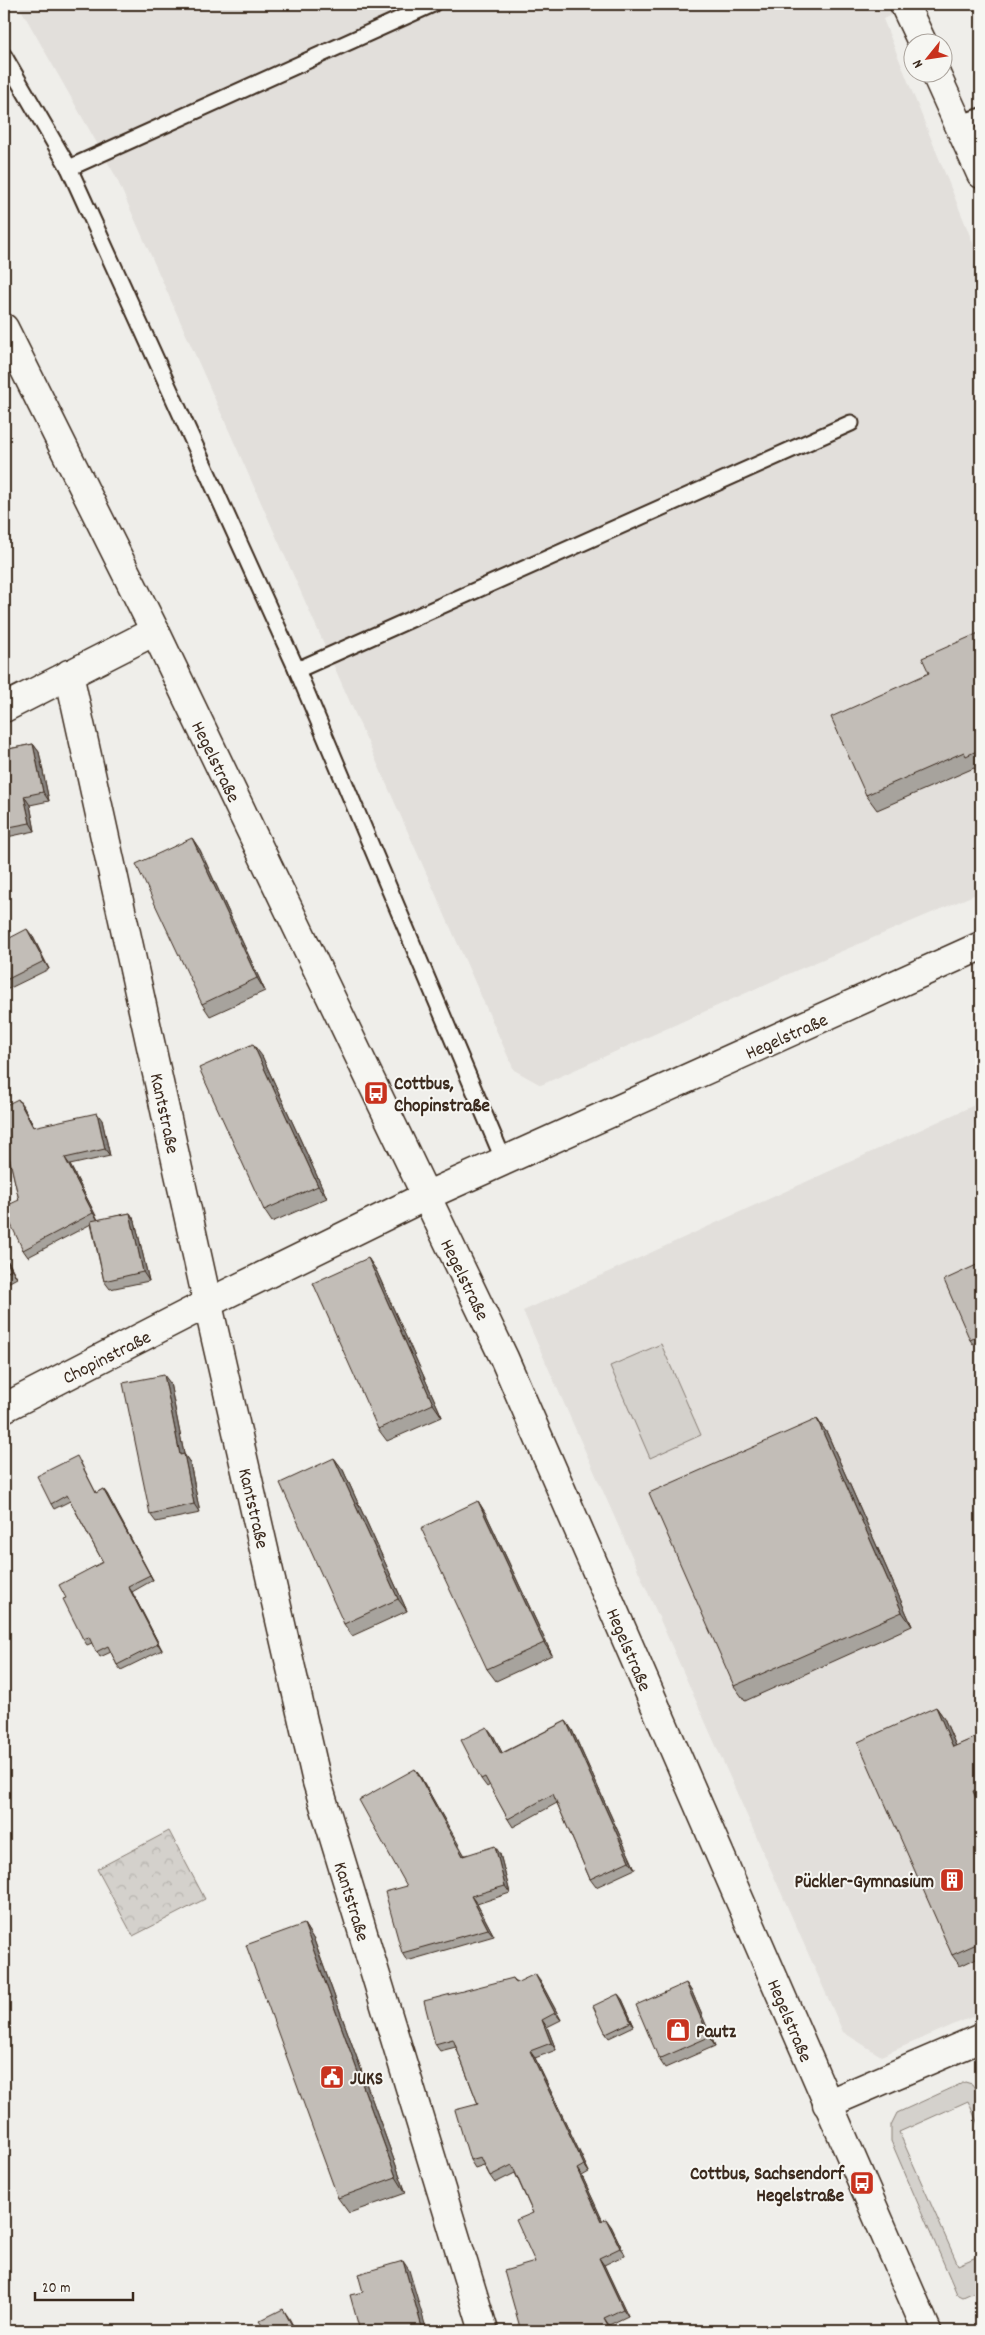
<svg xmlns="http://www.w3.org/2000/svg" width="985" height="2335" font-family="Dekko,sans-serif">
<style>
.built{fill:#e2dfdb}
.grass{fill:#d4d1cc;stroke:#887e75}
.forest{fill:url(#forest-crowns);stroke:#887e75}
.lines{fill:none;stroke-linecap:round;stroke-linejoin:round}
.lane-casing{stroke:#3b2a1e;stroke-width:19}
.street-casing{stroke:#3b2a1e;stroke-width:31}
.secondary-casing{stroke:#3b2a1e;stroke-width:31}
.lane{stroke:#f6f6f2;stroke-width:15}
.street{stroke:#f6f6f2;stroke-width:28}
.secondary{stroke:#f6f6f2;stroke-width:28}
.wall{fill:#a7a39d;stroke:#3b2a1e}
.shaded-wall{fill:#888480;stroke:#3b2a1e}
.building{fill:#c2bdb7;stroke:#3b2a1e}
.labels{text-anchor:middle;stroke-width:4;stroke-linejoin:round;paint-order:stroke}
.street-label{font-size:19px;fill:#3b2a1e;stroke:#f6f6f2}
.poi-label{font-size:19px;font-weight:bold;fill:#3b2a1e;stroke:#f6f6f2;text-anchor:start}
</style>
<defs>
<pattern id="forest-crowns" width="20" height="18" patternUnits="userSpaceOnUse" patternTransform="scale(1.25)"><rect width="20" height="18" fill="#d4d1cc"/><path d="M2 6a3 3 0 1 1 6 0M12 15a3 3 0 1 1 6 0" fill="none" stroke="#b7b4af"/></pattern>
</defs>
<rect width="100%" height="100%" fill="#efeeea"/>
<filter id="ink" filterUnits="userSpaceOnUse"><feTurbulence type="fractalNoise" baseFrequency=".02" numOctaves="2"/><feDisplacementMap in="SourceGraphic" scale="10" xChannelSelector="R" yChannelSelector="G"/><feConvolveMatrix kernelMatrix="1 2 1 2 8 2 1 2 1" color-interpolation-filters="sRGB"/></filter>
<g filter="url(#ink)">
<g class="built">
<path d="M18,4H914L883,19L981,263V892L795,971L541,1085L514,1070L115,175Z"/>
<path d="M981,1102V2013L881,2056L843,2032L523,1311Z"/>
</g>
<g class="grass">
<path d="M661,1344L701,1435L650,1458L610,1366Z"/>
<path d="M965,2082L972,2084L981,2098V2131L968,2101L899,2132L958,2265L981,2255V2289L963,2297L957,2294L891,2141V2125L897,2113Z"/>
</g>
<path class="forest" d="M169,1831L205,1899L133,1936L97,1869Z"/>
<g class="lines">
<defs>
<g id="lane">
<path d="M4,56L69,168L297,670L504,1161"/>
<path d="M958,124L981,116"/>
<path d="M69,168L433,4"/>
<path d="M297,670L851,423"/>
</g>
<g id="street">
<path d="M904,4L922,42"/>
<path d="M935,72L981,174"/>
<path d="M69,674L204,1287L317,1782L484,2331"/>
<path d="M4,708L155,631"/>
<path d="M4,1408L208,1303L426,1196L981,946"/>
<path d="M827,2104L981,2038"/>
</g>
<path id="secondary" d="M4,328L155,631L504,1358L927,2331"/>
</defs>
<use href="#lane" class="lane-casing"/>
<use href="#street" class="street-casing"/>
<use href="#secondary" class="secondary-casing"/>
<use href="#lane" class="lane"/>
<use href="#street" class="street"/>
<use href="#secondary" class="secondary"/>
</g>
<g class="wall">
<path d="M981,632V769L977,771L974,768L877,810L866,795L929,673Z"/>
<path d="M4,638L10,654L4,656Z"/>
<path d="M33,744L39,752L49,801L30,805L35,831L7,837L4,833V750Z"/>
<path d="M192,838L200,850L265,991L210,1016L202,1004Z"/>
<path d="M33,937L49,969L4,991V941Z"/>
<path d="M4,1018L7,1024L4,1025Z"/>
<path d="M262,1056L327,1198L272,1222L264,1210Z"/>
<path d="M4,1106H23L34,1127L102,1120L110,1156L70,1165L98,1220L130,1213L135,1221L149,1281L110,1289L104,1281L91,1224L28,1257L23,1250L19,1200L6,1143L4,1145Z"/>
<path d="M4,1254L17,1278L4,1285Z"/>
<path d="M368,1258L376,1270L442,1417L387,1441L378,1429Z"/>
<path d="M981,1263V1340L973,1344L970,1340Z"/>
<path d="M170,1383L184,1454L190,1463L200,1513L156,1522L150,1514Z"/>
<path d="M817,1419L827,1433L912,1626L745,1701L734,1686Z"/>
<path d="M334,1458L343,1470L407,1611L352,1636L344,1624Z"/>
<path d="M80,1461L96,1493L103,1489L107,1494L153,1580L132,1592L162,1650L121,1670L117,1665L111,1652L100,1657L92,1643L87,1645L83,1639L66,1598L103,1562L70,1501L54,1509L51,1504Z"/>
<path d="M478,1501L486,1514L552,1655L496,1681L487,1669Z"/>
<path d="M936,1707L944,1718L956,1746L981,1735V1801L980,1802L981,1803V1956L960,1966L952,1955Z"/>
<path d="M566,1721L572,1730L635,1869L596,1887L590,1879L557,1803L513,1827L508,1819L490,1785L487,1787L481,1779L493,1735L502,1753Z"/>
<path d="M420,1776L464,1855L500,1854L510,1893L477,1904L494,1936L407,1961L402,1953L407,1886Z"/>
<path d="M304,1924L314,1940L406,2193L349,2213L338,2198Z"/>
<path d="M513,1978L517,1983L540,1981L561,2020L547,2027L556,2050L535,2058L589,2172L582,2176L602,2220L611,2226L625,2255L604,2265L628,2316L609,2325L612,2331H521L535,2262L533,2213L515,2173L495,2183L490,2176L484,2165L475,2168L470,2160L478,2104L456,2047L440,2051L435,2044Z"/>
<path d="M686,1983L692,1992L715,2046L665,2068L659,2059Z"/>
<path d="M622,1999L634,2026L609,2038L606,2034Z"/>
</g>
<g class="shaded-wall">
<path d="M4,638L10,654L4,645Z"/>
<path d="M33,744L39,752L49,801L43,792Z"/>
<path d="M24,796L30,805L35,831L30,823Z"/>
<path d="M192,838L200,850L265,991L257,978Z"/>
<path d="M27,929L33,937L49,969L44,961Z"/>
<path d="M253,1044L262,1056L327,1198L318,1186Z"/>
<path d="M18,1099L23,1106L38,1135L33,1127Z"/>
<path d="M97,1113L102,1120L110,1156L105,1149Z"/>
<path d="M65,1158L70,1165L98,1220L93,1213Z"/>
<path d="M130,1213L135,1221L149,1281L143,1272Z"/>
<path d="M4,1254L17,1278L4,1256Z"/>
<path d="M368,1258L376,1270L442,1417L433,1404Z"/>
<path d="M164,1375L170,1383L186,1464L180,1455Z"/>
<path d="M817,1419L827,1433L912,1626L902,1612Z"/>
<path d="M184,1454L190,1463L200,1513L194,1504Z"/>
<path d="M334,1458L343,1470L407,1611L398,1599Z"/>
<path d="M103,1489L107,1494L153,1580L150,1575Z"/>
<path d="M478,1501L486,1514L552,1655L544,1643Z"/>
<path d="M128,1586L132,1592L162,1650L158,1644Z"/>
<path d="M936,1707L944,1718L961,1758L953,1747Z"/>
<path d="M566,1721L572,1730L635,1869L629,1861Z"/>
<path d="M487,1727L493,1735L507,1762L501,1754Z"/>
<path d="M415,1769L420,1776L469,1863L463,1856Z"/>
<path d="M973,1791L980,1802L981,1803V1810Z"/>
<path d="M495,1846L500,1854L510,1893L505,1886Z"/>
<path d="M471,1896L477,1904L494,1936L488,1929Z"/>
<path d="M304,1924L314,1940L406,2193L396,2177Z"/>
<path d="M535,1974L540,1981L561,2020L555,2013Z"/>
<path d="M686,1983L692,1992L715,2046L709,2037Z"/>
<path d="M618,1994L622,1999L634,2026L631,2022Z"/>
<path d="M542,2020L547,2027L556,2050L551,2043Z"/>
<path d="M530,2051L535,2058L589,2172L584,2165Z"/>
<path d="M577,2169L582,2176L606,2228L601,2221Z"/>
<path d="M606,2219L611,2226L625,2255L620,2248Z"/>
<path d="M599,2258L604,2265L628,2316L623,2309Z"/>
<path d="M403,2261L409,2270L427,2331H423Z"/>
<path d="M283,2309L289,2318L296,2331H295Z"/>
<path d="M604,2318L609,2325L612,2331H611Z"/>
</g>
<g class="building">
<path d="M981,632V749L966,756L964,752L866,795L831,717L929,673L922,658Z"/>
<path d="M33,744L43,792L24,796L30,823L4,828V750Z"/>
<path d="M192,838L257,978L202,1004L136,864Z"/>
<path d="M27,929L44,961L4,981V941Z"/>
<path d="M253,1044L318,1186L264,1210L199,1068Z"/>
<path d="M18,1099L33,1127L97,1113L105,1149L65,1158L93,1213L23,1250L4,1210V1207L19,1200L4,1135V1106Z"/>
<path d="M130,1213L143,1272L104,1281L91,1221Z"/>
<path d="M4,1256L11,1270L4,1274Z"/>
<path d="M368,1258L433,1404L378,1429L313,1283Z"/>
<path d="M981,1263V1335L970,1340L944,1280Z"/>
<path d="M164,1375L180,1455L184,1454L194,1504L150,1514L123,1383Z"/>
<path d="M817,1419L902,1612L734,1686L649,1493Z"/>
<path d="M77,1456L96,1493L103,1489L150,1575L128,1586L158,1644L117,1665L108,1646L96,1652L89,1637L83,1639L63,1599L66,1598L59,1585L103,1562L67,1495L51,1504L37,1476Z"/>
<path d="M334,1458L398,1599L344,1624L280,1483Z"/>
<path d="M478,1501L544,1643L487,1669L421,1528Z"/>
<path d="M936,1707L953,1747L981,1735V1787L973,1791L981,1810V1942L952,1955L858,1742Z"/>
<path d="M566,1721L629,1861L590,1879L553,1794L508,1819L485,1777L481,1779L461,1740L487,1727L501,1754Z"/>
<path d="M415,1769L463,1856L495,1846L505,1886L471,1896L488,1929L402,1953L385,1892L407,1886L359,1800Z"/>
<path d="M304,1924L396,2177L338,2198L246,1945Z"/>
<path d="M535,1974L555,2013L542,2020L551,2043L530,2051L584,2165L577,2169L601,2221L606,2219L620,2248L599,2258L623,2309L604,2318L611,2331H521L504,2271L535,2262L516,2220L533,2213L512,2165L490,2176L481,2157L470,2160L455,2110L478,2104L453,2039L435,2044L424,2001L513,1978L516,1983Z"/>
<path d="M686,1983L709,2037L659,2059L636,2005Z"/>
<path d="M618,1994L631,2022L606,2034L593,2006Z"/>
<path d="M403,2261L423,2331H360L350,2295L363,2292L358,2274Z"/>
<path d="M283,2309L295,2331H266L259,2321Z"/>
</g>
</g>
<defs>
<symbol id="bus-square" viewBox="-11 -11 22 22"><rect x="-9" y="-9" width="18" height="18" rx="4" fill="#c8321e" stroke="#f6f6f2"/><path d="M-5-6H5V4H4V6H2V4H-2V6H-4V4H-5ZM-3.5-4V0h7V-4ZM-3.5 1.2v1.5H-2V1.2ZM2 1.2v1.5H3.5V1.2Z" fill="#fff"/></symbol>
<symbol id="building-square" viewBox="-11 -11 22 22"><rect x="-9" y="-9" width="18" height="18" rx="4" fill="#c8321e" stroke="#f6f6f2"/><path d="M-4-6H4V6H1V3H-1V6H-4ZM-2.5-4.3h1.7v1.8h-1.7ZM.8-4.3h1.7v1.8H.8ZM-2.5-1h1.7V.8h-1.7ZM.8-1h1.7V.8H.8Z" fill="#fff"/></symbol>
<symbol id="shop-square" viewBox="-11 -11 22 22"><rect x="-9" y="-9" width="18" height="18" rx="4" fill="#c8321e" stroke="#f6f6f2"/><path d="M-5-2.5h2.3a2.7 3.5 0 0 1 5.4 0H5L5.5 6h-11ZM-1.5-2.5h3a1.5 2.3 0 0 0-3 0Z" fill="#fff"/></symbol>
<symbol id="civic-square" viewBox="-11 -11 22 22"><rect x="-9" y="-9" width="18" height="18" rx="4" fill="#c8321e" stroke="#f6f6f2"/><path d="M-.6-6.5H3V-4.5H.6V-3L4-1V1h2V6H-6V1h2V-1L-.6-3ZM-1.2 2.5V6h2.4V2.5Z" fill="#fff"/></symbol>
</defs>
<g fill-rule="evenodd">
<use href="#bus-square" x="362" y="1079" width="28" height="28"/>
<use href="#building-square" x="938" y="1866" width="28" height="28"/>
<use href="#shop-square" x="664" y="2016" width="28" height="28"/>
<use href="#civic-square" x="318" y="2063" width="28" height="28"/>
<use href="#bus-square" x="848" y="2169" width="28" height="28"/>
</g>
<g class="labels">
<g class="street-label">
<text transform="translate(217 761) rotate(64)" y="7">Hegelstraße</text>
<text transform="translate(786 1035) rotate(-24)" y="7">Hegelstraße</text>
<text transform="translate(166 1113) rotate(78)" y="7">Kantstraße</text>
<text transform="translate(466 1279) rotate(64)" y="7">Hegelstraße</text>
<text transform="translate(106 1356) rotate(-27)" y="7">Chopinstraße</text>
<text transform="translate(255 1508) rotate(77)" y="7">Kantstraße</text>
<text transform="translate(630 1649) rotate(67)" y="7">Hegelstraße</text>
<text transform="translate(353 1901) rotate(73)" y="7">Kantstraße</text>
<text transform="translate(791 2020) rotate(67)" y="7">Hegelstraße</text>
</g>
<g class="poi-label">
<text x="394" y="1089">Cottbus,<tspan x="394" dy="22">Chopinstraße</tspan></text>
<text x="934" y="1887" text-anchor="end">Pückler-Gymnasium</text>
<text x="696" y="2037">Pautz</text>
<text x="350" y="2084">JUKS</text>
<text x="844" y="2179" text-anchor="end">Cottbus, Sachsendorf<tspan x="844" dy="22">Hegelstraße</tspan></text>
</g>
</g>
<rect width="985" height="2335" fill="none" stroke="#f6f6f2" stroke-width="20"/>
<rect x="10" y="10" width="965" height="2315" fill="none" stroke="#3b2a1e" stroke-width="2" filter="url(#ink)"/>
<g transform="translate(928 58) rotate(240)"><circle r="24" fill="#f6f6f2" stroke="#aba49d"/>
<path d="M0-4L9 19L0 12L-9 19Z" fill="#c8321e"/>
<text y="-8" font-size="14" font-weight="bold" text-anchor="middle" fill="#3b2a1e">N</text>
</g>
<path d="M35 2292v8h98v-8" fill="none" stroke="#3b2a1e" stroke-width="2.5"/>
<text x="42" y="2292" font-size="15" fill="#3b2a1e" stroke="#f6f6f2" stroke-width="4" paint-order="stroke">20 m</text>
</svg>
